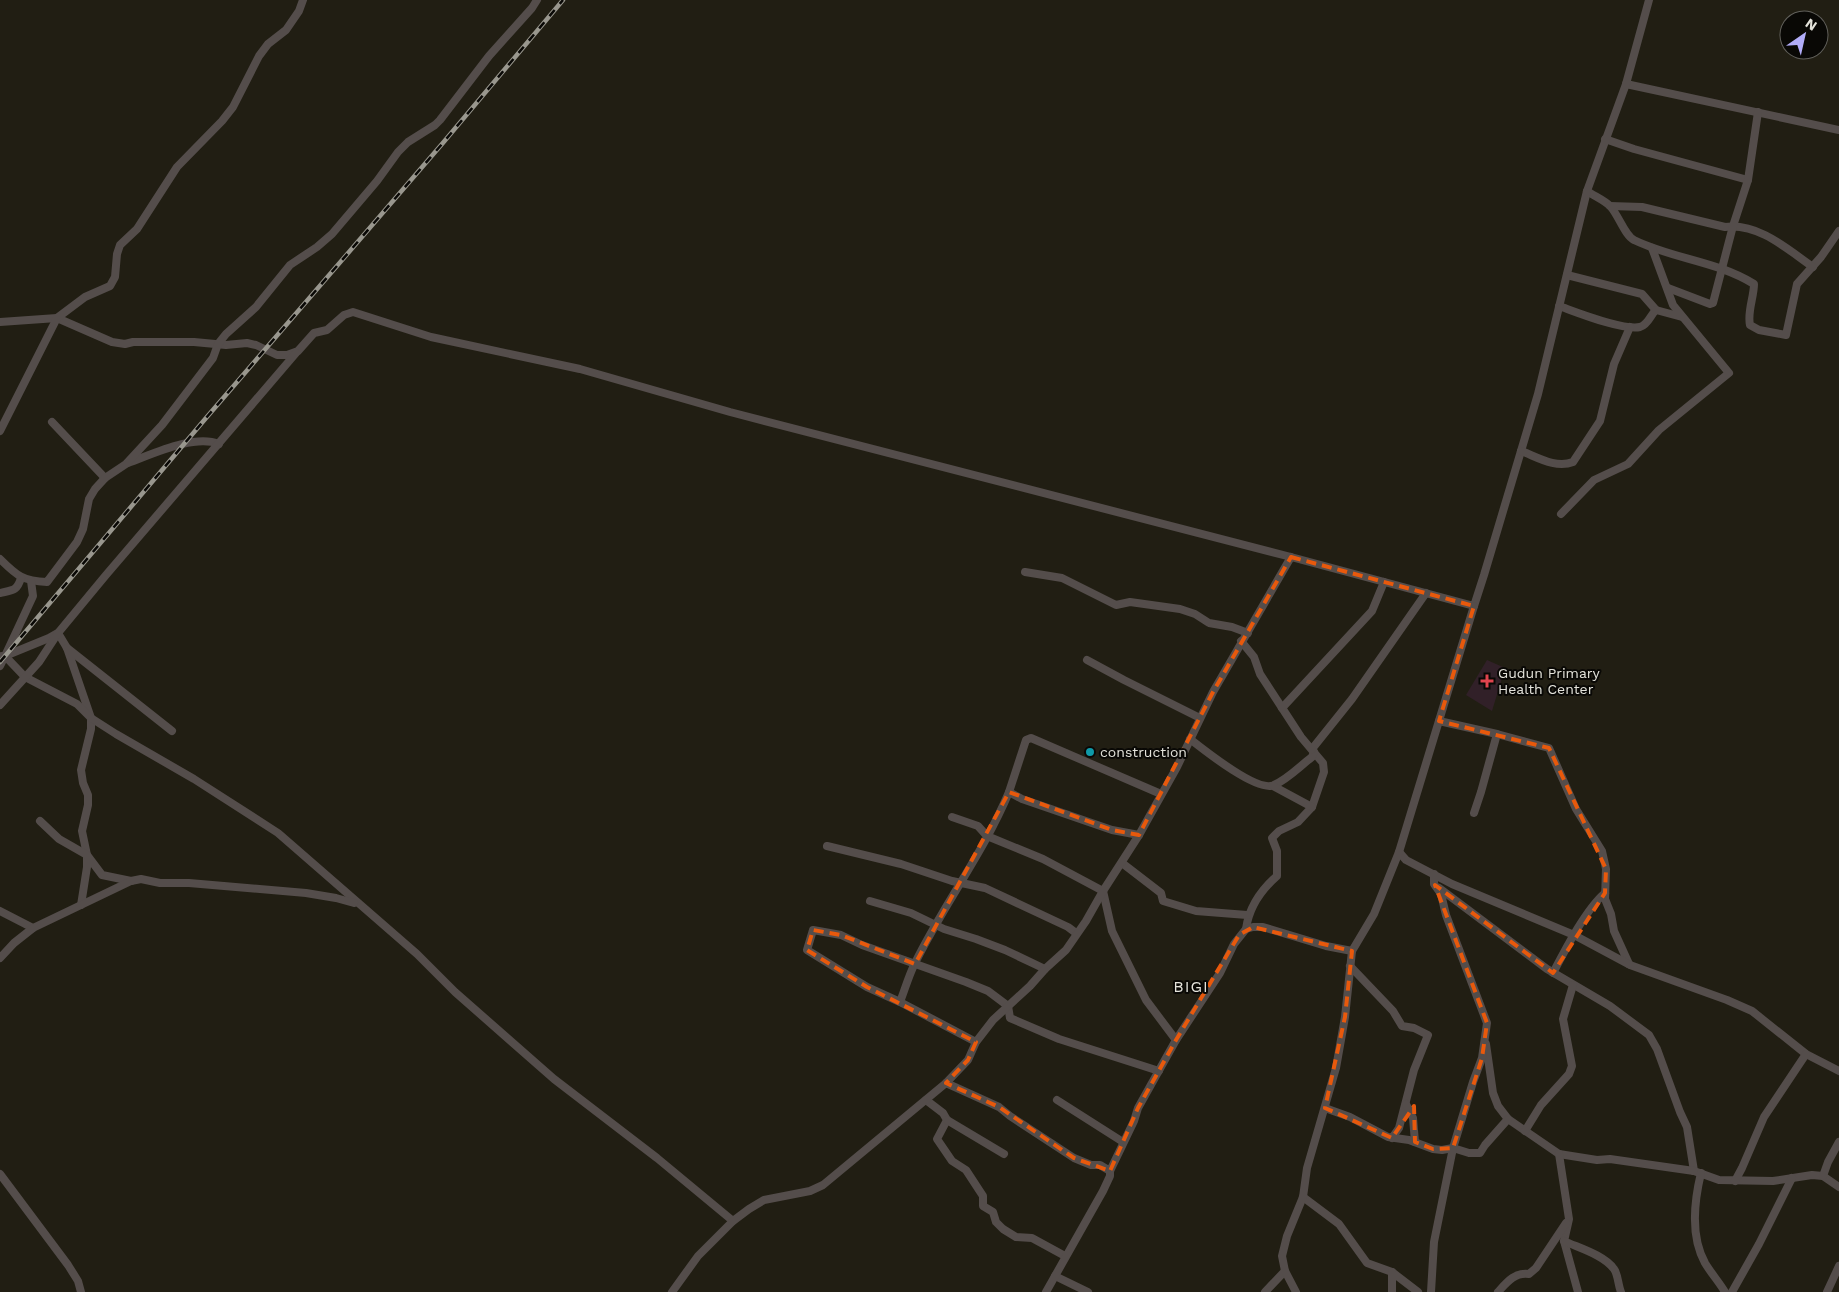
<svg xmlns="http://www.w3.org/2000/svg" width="1839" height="1292" font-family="'Work Sans',sans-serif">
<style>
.medical{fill:#312028}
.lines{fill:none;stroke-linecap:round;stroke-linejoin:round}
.street{stroke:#544d4b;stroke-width:8}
.rail-casing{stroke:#99978e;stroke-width:4.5}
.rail{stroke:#090805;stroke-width:2.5;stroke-dasharray:8;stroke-linecap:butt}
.marked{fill:none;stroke:#e8590c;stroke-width:4;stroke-dasharray:10 6;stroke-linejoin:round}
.health-dot{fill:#e0444e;stroke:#090805;stroke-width:2}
.culture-dot{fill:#0f9aa8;stroke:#090805;stroke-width:2}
.labels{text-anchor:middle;stroke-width:4;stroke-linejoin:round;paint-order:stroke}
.poi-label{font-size:14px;fill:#e4e3db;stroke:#090805;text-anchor:start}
.quarter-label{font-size:16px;letter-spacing:1px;fill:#e4e3db;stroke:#090805}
</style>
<rect width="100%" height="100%" fill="#211e13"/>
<path class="medical" d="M1487,660L1505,668L1492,711L1466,695Z"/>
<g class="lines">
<g class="street">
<path d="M1626,84L1839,130"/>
<path d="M1605,139L1634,149L1748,180"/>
<path d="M1587,191C1594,196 1604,200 1610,206C1618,214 1625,236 1634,240C1673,259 1717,261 1754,284C1754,297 1747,312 1750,325L1759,330L1786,335L1797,284L1821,257L1839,231"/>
<path d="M1610,206L1642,207L1725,227C1759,223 1787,249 1813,267"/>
<path d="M1567,275L1642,294L1656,310"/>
<path d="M1668,288L1710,304L1713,303L1733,226L1748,180L1758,112"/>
<path d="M1559,306C1576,312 1623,331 1640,327C1649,324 1650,315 1656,310L1682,317"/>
<path d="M0,322L57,318L112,342L125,344L133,342H194L226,345L247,343L256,345L277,355H287L298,351L314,333L327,330L344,315L353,312L431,337L580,369L730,412L1291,557L1474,606L1484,575L1538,394L1587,191L1626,84L1649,0"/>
<path d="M52,422L105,478"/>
<path d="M0,431L57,318L85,297L110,286L115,277L117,254L120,245L137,229L177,167L222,121L233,107L259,56L268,44L286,30L299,11L303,0"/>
<path d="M1521,451C1537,457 1556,469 1573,462L1600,421L1614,364L1630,327"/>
<path d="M128,463C153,454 194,434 219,444"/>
<path d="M1561,514L1594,480L1628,464L1659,430L1729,373L1673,305L1652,248"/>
<path d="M0,559C17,576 23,581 47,582L77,542L83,529L89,499L95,489L105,478L126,464L162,425L213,358L218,344L226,334L256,307L290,265L317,247L332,234L377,181L398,152L408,142L435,125L440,120L489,56L532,8L537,0"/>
<path d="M1025,572L1062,578L1116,605L1130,602L1180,609L1195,614L1209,623L1232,627L1248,633"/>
<path d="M31,581L33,596L5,656L49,638L56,634"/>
<path d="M0,593C13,590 17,591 21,578"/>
<path d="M58,633L67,648L91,718V729L81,770L83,783L88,795V805L82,831L87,855V867L81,905"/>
<path d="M1241,641L1254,657L1260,674L1301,737L1323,763L1324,772L1312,807L1298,822L1279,831L1272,838L1277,851V876C1261,890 1249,907 1246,929"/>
<path d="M67,648L172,731"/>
<path d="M5,656L25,677L77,704L91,718L116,734L194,779L278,833L417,954L455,992L554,1079L657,1158L733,1221"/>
<path d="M1087,660L1124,680L1200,718"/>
<path d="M0,666L5,656H2"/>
<path d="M0,705L39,662L58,633L106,575L296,353"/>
<path d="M1282,708L1372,611L1384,582"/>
<path d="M1439,721L1497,734L1549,748L1576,809L1602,851L1606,869L1605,899L1611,914L1614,931L1629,964"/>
<path d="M1190,739C1204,750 1258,793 1274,785C1288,779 1300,766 1312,757L1314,752"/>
<path d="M1312,749L1352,699L1426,593"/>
<path d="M1273,786L1312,807"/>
<path d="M1474,813L1481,792L1497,734"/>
<path d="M952,817L978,826L987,836L1043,859L1103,891L1112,931L1146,1000L1176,1040"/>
<path d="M40,821L59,839L87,855L102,875L131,881"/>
<path d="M1139,835L1112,830L1022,799L1009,792L1026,740L1031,738L1161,794"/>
<path d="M827,846L901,864L952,881L985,888L1068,927L1076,933"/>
<path d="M1399,852L1406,860L1452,884L1574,935L1630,965L1727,1000L1752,1011L1806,1054L1839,1071"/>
<path d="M1122,863L1161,893L1163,901L1196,911L1247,915"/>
<path d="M1439,888L1547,969L1610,1006L1649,1035L1657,1049L1680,1112L1687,1127L1694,1171"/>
<path d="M870,901L911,913L944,929L976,939L1005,950L1045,969"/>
<path d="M0,911L33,928"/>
<path d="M0,958L14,943L33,928L131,881L141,879L160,883H189L306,893L336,898L354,903"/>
<path d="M1350,966L1393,1011L1402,1026L1414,1028L1428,1035L1414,1070L1399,1128L1392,1138"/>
<path d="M1553,973C1565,950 1586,909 1605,893"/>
<path d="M900,1002C905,989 909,975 915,963C944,904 984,852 1009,792"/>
<path d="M976,1042L900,1002L867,987L807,950L813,930L841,935L862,945L966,982L988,991L1008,1006L1010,1018L1059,1039L1159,1071"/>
<path d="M1486,1044L1493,1093L1498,1106L1508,1119L1559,1154L1597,1160L1610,1159L1694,1171L1719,1180L1773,1181L1812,1175L1823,1176L1839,1187"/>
<path d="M946,1083L999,1107L1010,1116L1074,1158L1091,1165H1100L1110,1171"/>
<path d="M926,1100L943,1113L947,1120L937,1139L952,1161L966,1170L983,1196V1206L993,1212L996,1222L1003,1229L1016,1237L1032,1238L1065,1256"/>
<path d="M1057,1100L1123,1142"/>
<path d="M1406,1104L1413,1118L1415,1142"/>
<path d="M1325,1108L1350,1117L1388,1137L1409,1140L1433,1149L1442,1150L1453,1148L1469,1153H1480L1485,1145L1508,1119"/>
<path d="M947,1120L1004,1154"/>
<path d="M1525,1131L1541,1105L1569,1074L1572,1066L1563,1019L1573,985"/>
<path d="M1559,1154L1569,1219L1564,1241L1578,1292"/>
<path d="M1701,1173C1694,1202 1690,1236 1705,1263C1711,1273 1719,1282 1725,1292"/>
<path d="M0,1174L68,1265L78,1281L81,1292"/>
<path d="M1823,1176L1828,1162L1839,1142"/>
<path d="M1735,1181L1742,1168L1764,1117L1806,1054"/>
<path d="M1303,1197L1339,1224L1367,1263L1392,1272L1418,1292"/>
<path d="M1564,1241C1579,1248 1604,1255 1614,1269C1618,1274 1618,1285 1621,1292"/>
<path d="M1392,1272V1292"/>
<path d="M1055,1276L1088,1292"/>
<path d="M672,1292L698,1256L733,1221L749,1209L764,1200L810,1191L823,1185L946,1083L968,1060L976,1042L993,1020L1030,986L1045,969L1066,950L1086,921L1103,891L1139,835L1177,767L1213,692L1291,557"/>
<path d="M1046,1292L1103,1191L1110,1176V1171L1134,1121L1138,1108L1176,1040L1220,973L1234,944L1246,929L1253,927H1263L1326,946L1352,951"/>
<path d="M1265,1292L1285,1271"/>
<path d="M1296,1292L1285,1271L1282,1256L1287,1236L1303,1197L1307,1168L1336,1068L1345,1017L1352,951L1374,914L1399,852L1474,606"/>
<path d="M1431,1292L1434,1242L1453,1148L1473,1082L1482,1058L1487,1023L1446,915L1441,894L1434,884V874"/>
<path d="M1498,1292C1507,1282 1515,1272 1529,1274L1536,1268L1566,1223"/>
<path d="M1732,1292L1759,1244L1792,1178"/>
<path d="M1827,1292L1839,1266"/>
</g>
<defs>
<path id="rail" d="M0,662L206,418L442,144L563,0"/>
</defs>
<use href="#rail" class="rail-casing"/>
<use href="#rail" class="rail"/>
</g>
<path class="marked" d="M1291,557L1474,606L1439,721L1549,748L1606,869L1605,893L1553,973L1435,885L1487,1023L1482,1058L1453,1148L1433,1149L1415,1142L1414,1106L1392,1138L1325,1108L1345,1017L1352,951L1253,927L1239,935L1176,1040L1138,1108L1110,1171L1074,1158L999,1107L946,1083L968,1060L976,1042L867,987L807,950L813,930L841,935L915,964L1009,792L1112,830L1139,835L1213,692Z"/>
<path class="health-dot" d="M1484.5 673.5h5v5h5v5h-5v5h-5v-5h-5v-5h5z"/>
<circle class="culture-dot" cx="1090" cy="752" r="5"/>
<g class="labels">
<g class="poi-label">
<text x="1498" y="678">Gudun Primary<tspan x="1498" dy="16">Health Center</tspan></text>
<text x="1100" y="757">construction</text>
</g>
<g class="quarter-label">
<text x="1191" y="992">BIGI</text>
</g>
</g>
<g transform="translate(1804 35) rotate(34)"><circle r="24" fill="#090805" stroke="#61605b"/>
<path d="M0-4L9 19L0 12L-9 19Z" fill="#b2adf9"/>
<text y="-8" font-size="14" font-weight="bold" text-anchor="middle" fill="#e4e3db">N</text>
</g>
</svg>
